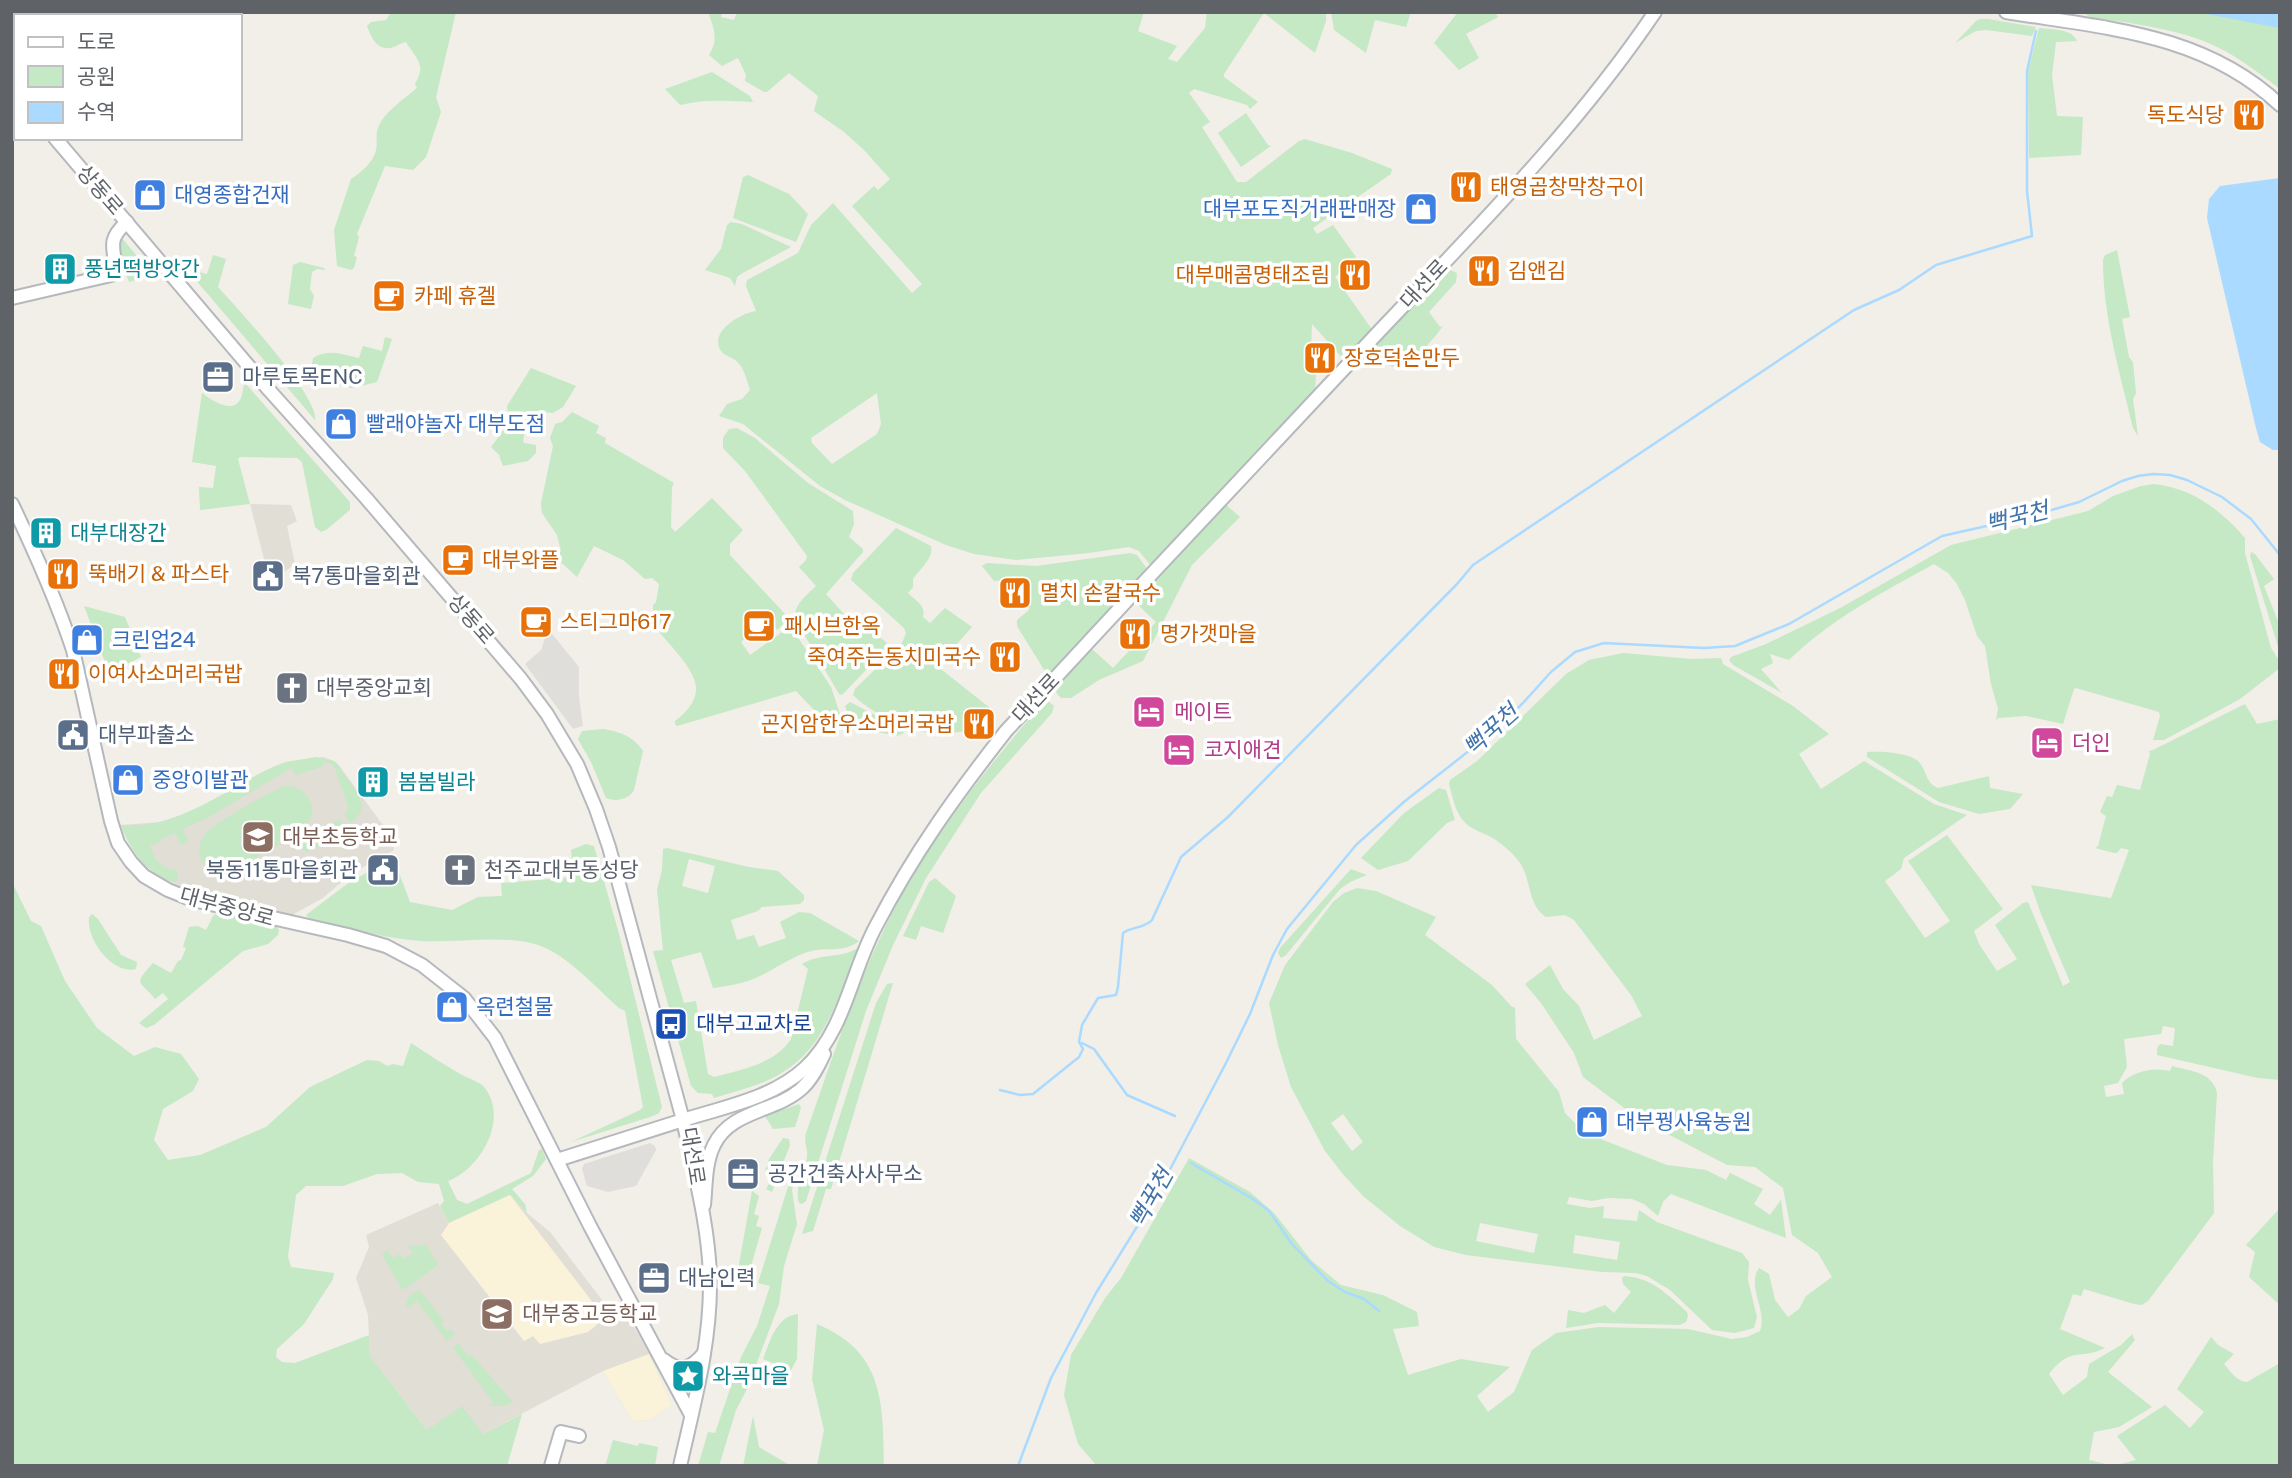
<svg xmlns="http://www.w3.org/2000/svg" width="2292" height="1478" font-family="'Public Sans','Noto Sans KR',sans-serif">
<style>
.industrial{fill:#e0deda}
.education{fill:#e1ded6}
.green{fill:#c5e8c5;fill-rule:evenodd}
.sand{fill:#fbf3d9}
.water{fill:#aadaff}
.lines{fill:none;stroke-linecap:round;stroke-linejoin:round}
.stream{stroke:#aadaff;stroke-width:2.5}
.minor-casing{stroke:#b5b8bc;stroke-width:16}
.minor{stroke:#fff;stroke-width:12}
.labels{text-anchor:middle;stroke-width:7;stroke-linejoin:round;paint-order:stroke}
.food-label{font-size:21px;fill:#c56008;stroke:#fff;text-anchor:start}
.street-label{font-size:21px;fill:#5f6368;stroke:#fff}
.shop-label{font-size:21px;fill:#366cbe;stroke:#fff;text-anchor:start}
.culture-label{font-size:21px;fill:#0d838f;stroke:#fff;text-anchor:start}
.service-label{font-size:21px;fill:#4e5e75;stroke:#fff;text-anchor:start}
.worship-label{font-size:21px;fill:#5b616d;stroke:#fff;text-anchor:start}
.hotel-label{font-size:21px;fill:#b23c85;stroke:#fff;text-anchor:start}
.education-label{font-size:21px;fill:#785e54;stroke:#fff;text-anchor:start}
.transit-label{font-size:21px;fill:#164399;stroke:#fff;text-anchor:start}
.water-label{font-size:23px;font-style:italic;fill:#4174aa;stroke:#fff}
</style>
<rect width="100%" height="100%" fill="#f1efe8"/>
<g class="industrial">
<path d="M548,629L579,667V696L583,726L573,729L525,664L541,650Z"/>
<path d="M650,1143L655,1146L656,1150L636,1186L608,1192L587,1186L582,1169L584,1164Z"/>
</g>
<g class="education">
<path d="M250,504L291,505L297,521L287,526L295,564L275,579L271,565L266,567Z"/>
<path d="M323,757L334,761L338,764L388,832L393,842L394,850L351,874L323,898L292,915L197,893L164,879L142,862L124,832L121,825L161,822L191,812L263,772L286,762Z"/>
<path d="M510,1195L527,1213L550,1232L612,1313L623,1308L649,1353L672,1405L649,1420L633,1421L603,1371L483,1434L427,1430L370,1356L368,1315L356,1278L369,1247L366,1235L438,1203L449,1223Z"/>
</g>
<g class="green">
<path d="M391,12H456L436,97L441,112L426,157L413,170L385,166L357,234L359,237L354,256L357,257L354,268L351,270L337,266L334,230L351,179C361,173 374,161 376,150C378,142 375,135 378,128C384,112 404,99 417,88L415,84C427,64 416,59 406,42C400,43 396,47 390,48C376,50 371,36 367,26L371,22L386,20Z"/>
<path d="M708,12H722L721,17L734,20L737,12H1144L1138,31L1177,46L1168,59L1177,62L1205,28L1207,12H1326V21L1315,53L1264,13L1224,74V77L1258,102L1250,109L1247,105L1194,89L1189,93L1210,122L1202,127L1237,182H1246L1299,141L1305,139L1352,153L1392,169L1391,174L1313,228L1317,234L1333,225L1356,257L1335,277L1373,331L1345,361L1312,324L1311,349L1318,357L1310,365L1316,373L1315,392L1151,566L1139,551L1129,547L1089,553L1016,560L974,554L946,545L845,500L820,486L743,424L719,416L727,404L742,399L750,390C747,381 744,366 735,360C731,357 725,356 721,351C708,332 741,313 756,311L746,286L747,280L798,253L811,225L833,203L912,293L922,284L852,206L874,186L878,190L890,179L864,150L844,132L814,111L818,96L789,73L767,92H764L745,81L746,75L738,58L722,66L709,55C719,39 714,29 708,12ZM877,393L881,424L877,434L832,464L812,443L811,438Z"/>
<path d="M1331,12H1411L1406,27L1375,20L1366,53L1334,30Z"/>
<path d="M1458,12H1495L1498,17L1466,34L1479,58L1459,70L1434,43Z"/>
<path d="M2083,12H2280V89C2260,74 2240,58 2217,47C2184,30 2128,22 2091,18Z"/>
<path d="M1980,19H1988L2036,27L2032,36L1986,30L1976,31L1955,43L1976,21Z"/>
<path d="M2039,28C2051,30 2072,28 2077,41L2056,42L2052,75L2057,116L2083,117L2081,155L2029,158L2028,71Z"/>
<path d="M712,72L750,96L753,102C728,101 706,99 680,105L665,89Z"/>
<path d="M1246,113L1268,145L1271,146L1241,167L1218,133Z"/>
<path d="M748,175L789,194L808,214L796,242L733,218L743,177Z"/>
<path d="M731,222L742,224L791,247L741,274L737,277L735,286L730,278L705,270L721,249L727,225Z"/>
<path d="M119,237H121L153,275L129,282L117,250Z"/>
<path d="M2117,250L2130,317L2122,319L2129,357L2133,362L2136,393L2133,399L2138,436L2133,428C2120,373 2103,317 2103,260L2105,255Z"/>
<path d="M213,255L226,259L218,287C237,308 319,396 315,420L194,278L199,272L207,274Z"/>
<path d="M300,262L324,268L325,270L317,269L312,272L310,289L314,296L311,309L288,304L293,265Z"/>
<path d="M1446,268L1457,273L1456,282L1429,312L1440,327L1443,326C1434,338 1409,371 1391,366C1383,363 1377,352 1373,345Z"/>
<path d="M385,337L392,339L377,382L352,388L330,384L314,386L310,374L313,358C329,348 343,355 359,358L363,346L382,351Z"/>
<path d="M531,368L576,386L563,407L553,413L534,411L528,413L523,441L524,443L536,445V453L528,461L503,466L499,455L491,447L509,423L507,406Z"/>
<path d="M244,382L350,502V510L326,530L321,532L315,527L302,462L297,458L240,457L238,459L250,504L200,510L199,487L213,488L216,466L192,462L202,393C211,400 232,414 240,400C243,395 243,387 244,382Z"/>
<path d="M572,412L599,426L596,433L606,438L605,443L674,483L672,487L671,527L675,532L712,498L743,530L730,544V555L786,615L787,621L777,630L765,614L743,629L748,636L741,642L750,655L785,630H793L831,687L841,717L840,720L817,713L796,691L677,726L675,724V721C709,695 697,676 673,648C666,639 657,632 654,621C653,616 653,610 653,605L656,602L659,584L652,578L645,579L623,560L594,546L577,577L552,554L561,551L557,535L542,513L541,503L553,446L550,438L555,424L562,422Z"/>
<path d="M737,428L755,438L808,483L853,511L854,524L849,537L863,549V552L826,594L852,623L865,626L886,642L888,647L842,695L839,694L795,619C793,605 807,595 816,586L799,567L806,560L807,556L745,471L723,448V438L729,429Z"/>
<path d="M2154,484C2192,488 2221,510 2245,538V553L2271,648L2280,662V668L2240,699L2164,740H2153L2160,716L2159,712L2076,688L2074,689L2063,724L2026,716L1998,718L1996,721L1998,709L1991,684L1985,646L1977,636L1965,600L1957,584L1948,573L1934,564C1883,592 1831,619 1789,660L1770,654L1773,663L1761,669L1782,693L1733,665L1729,660L1731,657L1766,644L1842,607L1951,545L2088,511L2113,496L2141,486Z"/>
<path d="M1225,504L1240,517L1192,565L1143,661L1099,680L1071,698H1061L1057,694L1055,689L1092,649L1113,668L1156,622L1135,602Z"/>
<path d="M896,528L931,546C934,558 920,569 913,579V587L908,593C916,601 926,605 923,617L930,623L945,608L972,627L937,666L990,708L988,718L968,721L970,730C959,732 948,734 937,734C913,733 869,712 853,695L855,689L902,643L906,633L904,628L851,580L853,573Z"/>
<path d="M2251,552L2255,554L2274,579L2264,586L2280,626V653L2250,556Z"/>
<path d="M1130,553L1137,555L1148,570L1049,678L1017,626V620L1029,610L1030,595L1022,579L994,581L982,566L987,563L1036,566Z"/>
<path d="M84,606L125,617L141,657L109,673Z"/>
<path d="M1623,653L1692,659L1721,658L1723,664L1793,706L1829,734L1799,754L1821,789L1864,761L1934,804L1967,815L1904,858L1901,869L1885,881L1925,938L1950,921L1908,861L1947,835L2003,909L1974,931L1979,944L1997,971L2017,959L1995,925L2023,903L2028,902L2063,986L2070,982L2041,914L2031,885L2111,898L2129,850L2121,848L2117,853H2114L2095,848L2098,846L2106,816L2100,812L2107,796L2112,797L2117,785L2140,790L2150,754L2149,751L2153,750L2245,704L2257,724L2280,719V1080L2258,1078L2157,1055V1048L2160,1044L2173,1046L2175,1028L2163,1026L2161,1034L2124,1039L2127,1067L2118,1083L2104,1086L2106,1097L2124,1094L2122,1083C2134,1071 2153,1067 2170,1071L2172,1066C2190,1071 2213,1072 2217,1093L2213,1161L2214,1213L2148,1301L2142,1305L2134,1304L2084,1289L2081,1296L2073,1294L2060,1329L2105,1348C2078,1361 2072,1345 2049,1374L2063,1395L2087,1377L2089,1364L2121,1345L2132,1334L2135,1340L2108,1372L2152,1407L2119,1427L2094,1432L2089,1460L2113,1466H1097L1078,1444L1064,1395L1071,1355L1105,1298L1121,1278L1189,1158L1250,1192L1275,1214L1311,1260L1341,1285L1383,1295L1417,1312L1419,1326L1393,1329L1408,1375L1461,1359L1510,1367L1477,1396L1488,1412L1514,1392L1532,1350L1556,1333L1599,1327L1688,1329L1732,1339L1747,1337L1760,1331C1768,1310 1746,1287 1759,1268L1769,1274L1775,1300L1788,1317L1799,1309L1806,1296L1832,1277L1818,1253L1792,1235L1783,1188L1755,1167L1727,1165L1639,1119L1583,1077L1574,1053L1541,1003L1525,984L1550,965L1563,989L1579,1006L1594,1040L1642,1016L1631,995L1574,920L1565,915L1546,917C1527,904 1532,881 1520,863C1515,855 1504,846 1496,840C1484,832 1468,830 1460,816C1454,807 1452,794 1449,784L1450,780L1477,761L1566,674L1589,660Z"/>
<path d="M1044,701H1048L1054,706L1052,713L981,793L926,878L893,945L866,1011L806,1201L802,1204L799,1203C793,1185 809,1168 807,1151C806,1143 804,1141 806,1133C834,1054 859,974 899,900C939,826 991,764 1044,701Z"/>
<path d="M850,702L902,729L904,733L897,736L859,728L849,718L845,706Z"/>
<path d="M603,729C620,732 633,736 643,751L634,790C628,800 616,802 606,798L591,762L578,739L582,731Z"/>
<path d="M1867,752C1880,751 1907,752 1918,761C1927,770 1925,783 1938,788L1989,776L1990,788L2023,794L2010,809L1979,814L1939,802L1867,757Z"/>
<path d="M316,757L334,761C339,766 343,773 348,779C359,796 371,808 350,823L344,813L347,811L348,806L335,769L331,764L324,762L322,767L295,775L291,768L211,816L183,829L188,842L181,845L175,833L161,839V841L150,846L156,860L169,870L175,869L178,872V879L175,882C148,877 129,849 121,825C181,829 224,789 275,766L286,762Z"/>
<path d="M284,786C293,786 302,788 307,796C328,823 283,841 265,852C254,859 240,870 227,873C205,878 191,851 205,834C212,824 270,792 284,786Z"/>
<path d="M1439,788L1446,790L1455,820L1447,823L1408,861L1378,870L1361,858L1404,813Z"/>
<path d="M340,819L346,829L306,853L300,843Z"/>
<path d="M586,844L594,846L619,934L662,1107L659,1113L653,1116L571,1142L640,1110L643,1107L625,1011L619,1008C595,987 569,956 538,945C505,934 456,943 420,941C382,938 345,927 309,918L306,915L351,881L370,871L374,881L398,870L410,902L452,910L478,897L502,896L501,883L574,877L571,850Z"/>
<path d="M667,848L749,867L778,871L804,895V900L800,904L762,907L758,911L731,920L737,940L754,935L759,947L786,938L780,922L799,912L810,913L859,941C844,953 829,947 811,951C792,956 774,970 756,978C742,984 727,986 713,988L701,952L671,960L684,1003L696,1001L708,1074L714,1077C741,1070 775,1064 791,1039L808,969L802,964C823,952 836,960 858,948C839,994 826,1048 780,1074C760,1086 736,1091 714,1098L712,1094L698,1093L691,1086L653,951L663,950L657,890L662,870L663,849ZM689,859L715,866L708,893L682,886Z"/>
<path d="M1351,869L1367,875L1350,882L1340,889L1286,955L1281,958L1278,953L1280,948Z"/>
<path d="M935,878L956,896L943,933L921,926L916,940L903,936L929,882Z"/>
<path d="M12,882L31,921L41,926L65,981L97,1028L134,1056L155,1047L181,1054L199,1079L193,1091L163,1109L154,1140L168,1160L200,1155L266,1127L310,1087L367,1060L379,1061L387,1066L393,1064L403,1066L411,1043C428,1054 444,1065 462,1075C468,1078 480,1082 485,1088C509,1120 480,1169 448,1181L457,1200L467,1204L531,1173L539,1150L542,1149L546,1159L533,1176L512,1189L525,1204L527,1213L510,1195L449,1223L440,1206L444,1201L439,1184L418,1182L402,1173L377,1174L343,1186H306L296,1195L288,1256L291,1267L334,1273L333,1279L304,1324L277,1349L276,1357L282,1362L295,1363L369,1335L370,1356L427,1430L462,1406L483,1434L522,1414L507,1466H12Z"/>
<path d="M1357,888L1376,891L1436,917L1425,935L1492,985L1511,1006L1515,1008L1516,1039L1559,1092L1565,1113L1577,1125L1603,1140L1667,1165L1706,1170L1726,1180L1730,1173L1763,1189L1754,1204L1770,1215L1781,1200L1786,1238L1671,1194L1663,1202L1658,1216L1644,1204L1632,1199L1608,1198L1592,1201L1569,1197L1567,1204L1590,1208L1604,1206L1603,1218L1637,1221L1639,1210L1657,1222L1742,1253L1749,1262L1748,1280L1757,1317L1754,1328L1735,1333L1712,1330L1670,1290L1647,1276L1636,1273L1602,1272L1466,1255L1434,1247L1400,1226L1363,1196L1342,1173L1325,1151L1291,1087L1278,1045L1269,1003L1285,965L1333,902L1344,893ZM1343,1114L1363,1142L1352,1151L1331,1123ZM1480,1223L1538,1234L1534,1253L1476,1241ZM1575,1235L1620,1242L1617,1260L1573,1253Z"/>
<path d="M92,914L98,919L121,955L137,962L136,969C112,975 86,939 89,917Z"/>
<path d="M216,914L277,927L279,930L278,935L268,944L243,951L154,1025L146,1028L139,1023L168,999L163,993L155,999C140,980 132,986 153,963L171,973L178,961L181,960L186,948L183,947L189,927L198,926L206,930L213,916Z"/>
<path d="M893,983L831,1189H826L813,1231L802,1234L876,1003L887,984Z"/>
<path d="M799,1104L801,1108L795,1127L773,1129L765,1116Z"/>
<path d="M783,1138L789,1139L790,1145L772,1192L766,1189L774,1176L765,1171L769,1159Z"/>
<path d="M796,1161L798,1164L792,1190L797,1224L784,1266L779,1304L747,1389L736,1410L719,1466H698L708,1432L715,1433L741,1357L757,1326L770,1286L758,1283Z"/>
<path d="M752,1191L759,1196L754,1214L759,1216L756,1226L762,1228L747,1280L728,1275L731,1270H738Z"/>
<path d="M2280,1208V1305L2249,1277L2255,1252L2246,1245Z"/>
<path d="M426,1244L438,1265L405,1289H402L382,1255L387,1250L393,1258L400,1254L403,1259L413,1253L409,1246H420Z"/>
<path d="M1624,1276C1651,1277 1668,1295 1687,1312L1688,1316L1686,1322L1680,1325L1598,1323L1566,1328L1568,1310L1584,1313L1605,1305L1614,1313L1631,1292L1623,1284L1622,1278Z"/>
<path d="M419,1289L444,1321L441,1323L447,1331L451,1329L455,1334L447,1341L417,1301L407,1309L406,1299Z"/>
<path d="M798,1314L797,1359L791,1370L763,1359C770,1342 776,1316 798,1314Z"/>
<path d="M817,1324C884,1352 883,1402 884,1466H817L824,1430L812,1379Z"/>
<path d="M2211,1337L2218,1345L2234,1354L2224,1364C2231,1372 2236,1381 2247,1382L2280,1363V1466H2113L2136,1460L2117,1436L2165,1405L2190,1428L2204,1412L2177,1389Z"/>
<path d="M458,1343L469,1357L472,1355L513,1402L504,1406H489L493,1402L453,1348Z"/>
<path d="M753,1416L759,1447L791,1466H743Z"/>
<path d="M613,1440L638,1446L639,1443L658,1447L655,1466H605Z"/>
</g>
<g class="sand">
<path d="M510,1195L591,1300L599,1323L588,1332L540,1344L533,1336L524,1341L441,1235L449,1223Z"/>
<path d="M649,1354L672,1405L649,1420L633,1421L603,1371Z"/>
</g>
<g class="water">
<path d="M2196,12H2280V28Z"/>
<path d="M2280,178V450H2273L2260,442L2256,428L2207,218L2209,199L2220,186Z"/>
</g>
<g class="lines">
<g class="stream">
<path d="M1082,1043L1094,1049L1127,1095L1175,1116"/>
<path d="M1000,1090L1020,1095L1033,1094L1079,1057L1083,1049L1079,1042L1082,1025L1098,998L1116,995L1118,987L1123,933C1132,926 1144,929 1152,920L1181,857L1228,817L1457,584L1473,565L1854,310L1899,290L1936,265L2032,236L2027,191V71L2036,31"/>
<path d="M1191,1163L1253,1199L1269,1211L1292,1244L1328,1281L1345,1292L1364,1299L1379,1311"/>
<path d="M1018,1466L1051,1378L1096,1293L1156,1196L1226,1063L1250,1014L1273,955L1287,929L1356,845L1405,801L1479,743L1522,704L1551,672L1575,652L1604,643L1704,648L1735,646L1789,624L1942,536L2031,516L2079,502L2122,481L2138,476L2153,474L2170,475L2187,480L2222,497L2251,519L2280,555"/>
</g>
<defs>
<g id="minor">
<path d="M2006,12C2104,28 2204,33 2280,105"/>
<path d="M138,16L142,12"/>
<path d="M12,90L16,93"/>
<path d="M12,133L16,130"/>
<path d="M55,138L269,390L366,498L521,679L547,714L577,764L596,809L609,847L683,1120L557,1160"/>
<path d="M12,298L111,275L116,267C112,245 109,238 127,222"/>
<path d="M12,504C35,552 56,599 73,650L111,821L118,843L131,862L144,876L168,890L193,900L348,935L386,946L422,965L464,998L495,1038L590,1226L691,1415"/>
<path d="M704,1205C706,1186 705,1163 714,1145C730,1111 774,1112 800,1090C811,1081 818,1067 824,1054"/>
<path d="M664,1360C680,1373 691,1369 704,1353"/>
<path d="M551,1466L561,1432L579,1436"/>
<path d="M680,1466C694,1404 711,1343 710,1279C709,1226 694,1172 683,1120C724,1107 773,1098 805,1068C845,1031 851,972 876,926C914,853 955,796 1006,731C1127,600 1248,470 1371,340C1470,235 1574,132 1655,12"/>
</g>
</defs>
<use href="#minor" class="minor-casing"/>
<use href="#minor" class="minor"/>
</g>
<defs>
<symbol id="restaurant-square" viewBox="-11 -11 22 22"><rect x="-9" y="-9" width="18" height="18" rx="4" fill="#e8710a" stroke="#fff"/><path d="M-5-6h1v4h1v-4h1v4h1v-4h1v5L-1.5 .5V6h-2V.5L-5-1ZM5-6V6H3V1.5H1.5Q1.5-4 5-6Z" fill="#fff"/></symbol>
<symbol id="shop-square" viewBox="-11 -11 22 22"><rect x="-9" y="-9" width="18" height="18" rx="4" fill="#3f7fe0" stroke="#fff"/><path d="M-5-2.5h2.3a2.7 3.5 0 0 1 5.4 0H5L5.5 6h-11ZM-1.5-2.5h3a1.5 2.3 0 0 0-3 0Z" fill="#fff"/></symbol>
<symbol id="building-square" viewBox="-11 -11 22 22"><rect x="-9" y="-9" width="18" height="18" rx="4" fill="#0f9aa8" stroke="#fff"/><path d="M-4-6H4V6H1V3H-1V6H-4ZM-2.5-4.3h1.7v1.8h-1.7ZM.8-4.3h1.7v1.8H.8ZM-2.5-1h1.7V.8h-1.7ZM.8-1h1.7V.8H.8Z" fill="#fff"/></symbol>
<symbol id="cafe-square" viewBox="-11 -11 22 22"><rect x="-9" y="-9" width="18" height="18" rx="4" fill="#e8710a" stroke="#fff"/><path d="M-5.5-4.5H6V0H3Q3 3.5 0 3.5H-2.5Q-5.5 3.5-5.5 0ZM3-3.2v2h1.7v-2ZM-6 4.5H4V6H-6Z" fill="#fff"/></symbol>
<symbol id="office-square" viewBox="-11 -11 22 22"><rect x="-9" y="-9" width="18" height="18" rx="4" fill="#5c6f8a" stroke="#fff"/><path d="M-6-3h4V-5.5h4V-3h4V5H-6ZM-1-4.5V-3h2v-1.5ZM-6 0V1H6V0Z" fill="#fff"/></symbol>
<symbol id="civic-square" viewBox="-11 -11 22 22"><rect x="-9" y="-9" width="18" height="18" rx="4" fill="#5c6f8a" stroke="#fff"/><path d="M-.6-6.5H3V-4.5H.6V-3L4-1V1h2V6H-6V1h2V-1L-.6-3ZM-1.2 2.5V6h2.4V2.5Z" fill="#fff"/></symbol>
<symbol id="church-square" viewBox="-11 -11 22 22"><rect x="-9" y="-9" width="18" height="18" rx="4" fill="#6b7280" stroke="#fff"/><path d="M-1.2-6h2.4v3.5h3.3v2.4h-3.3V6h-2.4V-.1h-3.3v-2.4h3.3Z" fill="#fff"/></symbol>
<symbol id="hotel-square" viewBox="-11 -11 22 22"><rect x="-9" y="-9" width="18" height="18" rx="4" fill="#d1479c" stroke="#fff"/><path d="M-6-4.5h1.5V1H6V5H4.5V3h-9V5H-6ZM-4 0a1.8 1.8 0 1 1 3.6 0ZM.5 0V-2.5h3Q6-2.5 6 0Z" fill="#fff"/></symbol>
<symbol id="school-square" viewBox="-11 -11 22 22"><rect x="-9" y="-9" width="18" height="18" rx="4" fill="#8d6e63" stroke="#fff"/><path d="M0-5L7-2L0 1L-7-2ZM-4 1L0 2.5L4 1V4Q0 6-4 4Z" fill="#fff"/></symbol>
<symbol id="bus-square" viewBox="-11 -11 22 22"><rect x="-9" y="-9" width="18" height="18" rx="4" fill="#1a4fb4" stroke="#fff"/><path d="M-5-6H5V4H4V6H2V4H-2V6H-4V4H-5ZM-3.5-4V0h7V-4ZM-3.5 1.2v1.5H-2V1.2ZM2 1.2v1.5H3.5V1.2Z" fill="#fff"/></symbol>
<symbol id="sight-square" viewBox="-11 -11 22 22"><rect x="-9" y="-9" width="18" height="18" rx="4" fill="#0f9aa8" stroke="#fff"/><path d="M0-6L1.8-2.2L6-1.7L2.9 1.2L3.7 5.4L0 3.3L-3.7 5.4L-2.9 1.2L-6-1.7L-1.8-2.2Z" fill="#fff"/></symbol>
</defs>
<g fill-rule="evenodd">
<use href="#restaurant-square" x="2230" y="96" width="38" height="38"/>
<use href="#restaurant-square" x="1447" y="168" width="38" height="38"/>
<use href="#shop-square" x="131" y="176" width="38" height="38"/>
<use href="#shop-square" x="1402" y="190" width="38" height="38"/>
<use href="#building-square" x="41" y="250" width="38" height="38"/>
<use href="#restaurant-square" x="1465" y="252" width="38" height="38"/>
<use href="#restaurant-square" x="1336" y="256" width="38" height="38"/>
<use href="#cafe-square" x="370" y="277" width="38" height="38"/>
<use href="#restaurant-square" x="1301" y="339" width="38" height="38"/>
<use href="#office-square" x="199" y="358" width="38" height="38"/>
<use href="#shop-square" x="322" y="405" width="38" height="38"/>
<use href="#building-square" x="27" y="514" width="38" height="38"/>
<use href="#cafe-square" x="439" y="541" width="38" height="38"/>
<use href="#restaurant-square" x="44" y="555" width="38" height="38"/>
<use href="#civic-square" x="249" y="557" width="38" height="38"/>
<use href="#restaurant-square" x="996" y="574" width="38" height="38"/>
<use href="#cafe-square" x="517" y="603" width="38" height="38"/>
<use href="#cafe-square" x="740" y="607" width="38" height="38"/>
<use href="#restaurant-square" x="1116" y="615" width="38" height="38"/>
<use href="#shop-square" x="68" y="621" width="38" height="38"/>
<use href="#restaurant-square" x="986" y="638" width="38" height="38"/>
<use href="#restaurant-square" x="45" y="655" width="38" height="38"/>
<use href="#church-square" x="273" y="669" width="38" height="38"/>
<use href="#hotel-square" x="1130" y="693" width="38" height="38"/>
<use href="#restaurant-square" x="960" y="705" width="38" height="38"/>
<use href="#civic-square" x="54" y="716" width="38" height="38"/>
<use href="#hotel-square" x="2028" y="724" width="38" height="38"/>
<use href="#hotel-square" x="1160" y="731" width="38" height="38"/>
<use href="#shop-square" x="109" y="761" width="38" height="38"/>
<use href="#building-square" x="354" y="763" width="38" height="38"/>
<use href="#school-square" x="239" y="818" width="38" height="38"/>
<use href="#civic-square" x="364" y="851" width="38" height="38"/>
<use href="#church-square" x="441" y="851" width="38" height="38"/>
<use href="#shop-square" x="433" y="988" width="38" height="38"/>
<use href="#bus-square" x="652" y="1005" width="38" height="38"/>
<use href="#shop-square" x="1573" y="1103" width="38" height="38"/>
<use href="#office-square" x="724" y="1155" width="38" height="38"/>
<use href="#office-square" x="635" y="1259" width="38" height="38"/>
<use href="#school-square" x="478" y="1295" width="38" height="38"/>
<use href="#sight-square" x="669" y="1357" width="38" height="38"/>
</g>
<g class="labels">
<g class="food-label">
<text x="2224" y="122" text-anchor="end">독도식당</text>
<text x="1490" y="194">태영곱창막창구이</text>
<text x="1508" y="278">김앤김</text>
<text x="1330" y="282" text-anchor="end">대부매콤명태조림</text>
<text x="414" y="303">카페 휴겔</text>
<text x="1344" y="365">장호덕손만두</text>
<text x="482" y="567">대부와플</text>
<text x="88" y="581">뚝배기 &amp; 파스타</text>
<text x="1040" y="600">멸치 손칼국수</text>
<text x="560" y="629">스티그마617</text>
<text x="784" y="633">패시브한옥</text>
<text x="1160" y="641">명가갯마을</text>
<text x="981" y="664" text-anchor="end">죽여주는동치미국수</text>
<text x="88" y="681">이여사소머리국밥</text>
<text x="954" y="731" text-anchor="end">곤지암한우소머리국밥</text>
</g>
<g class="street-label">
<text transform="translate(100 190) rotate(49)" y="7">상동로</text>
<text transform="translate(1424 284) rotate(-47)" y="7">대선로</text>
<text transform="translate(471 619) rotate(49)" y="7">상동로</text>
<text transform="translate(1036 698) rotate(-47)" y="7">대선로</text>
<text transform="translate(227 907) rotate(15)" y="7">대부중앙로</text>
<text transform="translate(693 1156) rotate(81)" y="7">대선로</text>
</g>
<g class="shop-label">
<text x="174" y="202">대영종합건재</text>
<text x="1396" y="216" text-anchor="end">대부포도직거래판매장</text>
<text x="366" y="431">빨래야놀자 대부도점</text>
<text x="112" y="647">크린업24</text>
<text x="152" y="787">중앙이발관</text>
<text x="476" y="1014">옥련철물</text>
<text x="1616" y="1129">대부꿩사육농원</text>
</g>
<g class="culture-label">
<text x="84" y="276">풍년떡방앗간</text>
<text x="70" y="540">대부대장간</text>
<text x="398" y="789">봄봄빌라</text>
<text x="712" y="1383">와곡마을</text>
</g>
<g class="service-label">
<text x="242" y="384">마루토목ENC</text>
<text x="292" y="583">북7통마을회관</text>
<text x="98" y="742">대부파출소</text>
<text x="358" y="877" text-anchor="end">북동11통마을회관</text>
<text x="768" y="1181">공간건축사사무소</text>
<text x="678" y="1285">대남인력</text>
</g>
<g class="worship-label">
<text x="316" y="695">대부중앙교회</text>
<text x="484" y="877">천주교대부동성당</text>
</g>
<g class="hotel-label">
<text x="1174" y="719">메이트</text>
<text x="2072" y="750">더인</text>
<text x="1204" y="757">코지애견</text>
</g>
<g class="education-label">
<text x="282" y="844">대부초등학교</text>
<text x="522" y="1321">대부중고등학교</text>
</g>
<g class="transit-label">
<text x="696" y="1031">대부고교차로</text>
</g>
<g class="water-label">
<text transform="translate(2017 517) rotate(-14)" y="8">뻑꾹천</text>
<text transform="translate(1491 730) rotate(-42)" y="8">뻑꾹천</text>
<text transform="translate(1151 1198) rotate(-61)" y="8">뻑꾹천</text>
</g>
</g>
<rect width="2292" height="1478" fill="none" stroke="#5f6368" stroke-width="28"/>
<rect x="14" y="14" width="228" height="126" fill="#ffffff" stroke="#bfc1c3" stroke-width="2"/>
<rect x="28" y="37" width="35" height="10" fill="#ffffff" stroke="#bfc1c3" stroke-width="2"/>
<text x="77" y="49" font-size="21" fill="#5f6368">도로</text>
<rect x="28" y="66" width="35" height="21" fill="#c5e8c5" stroke="#bfc1c3" stroke-width="2"/>
<text x="77" y="84" font-size="21" fill="#5f6368">공원</text>
<rect x="28" y="102" width="35" height="21" fill="#aadaff" stroke="#bfc1c3" stroke-width="2"/>
<text x="77" y="119" font-size="21" fill="#5f6368">수역</text>
</svg>
